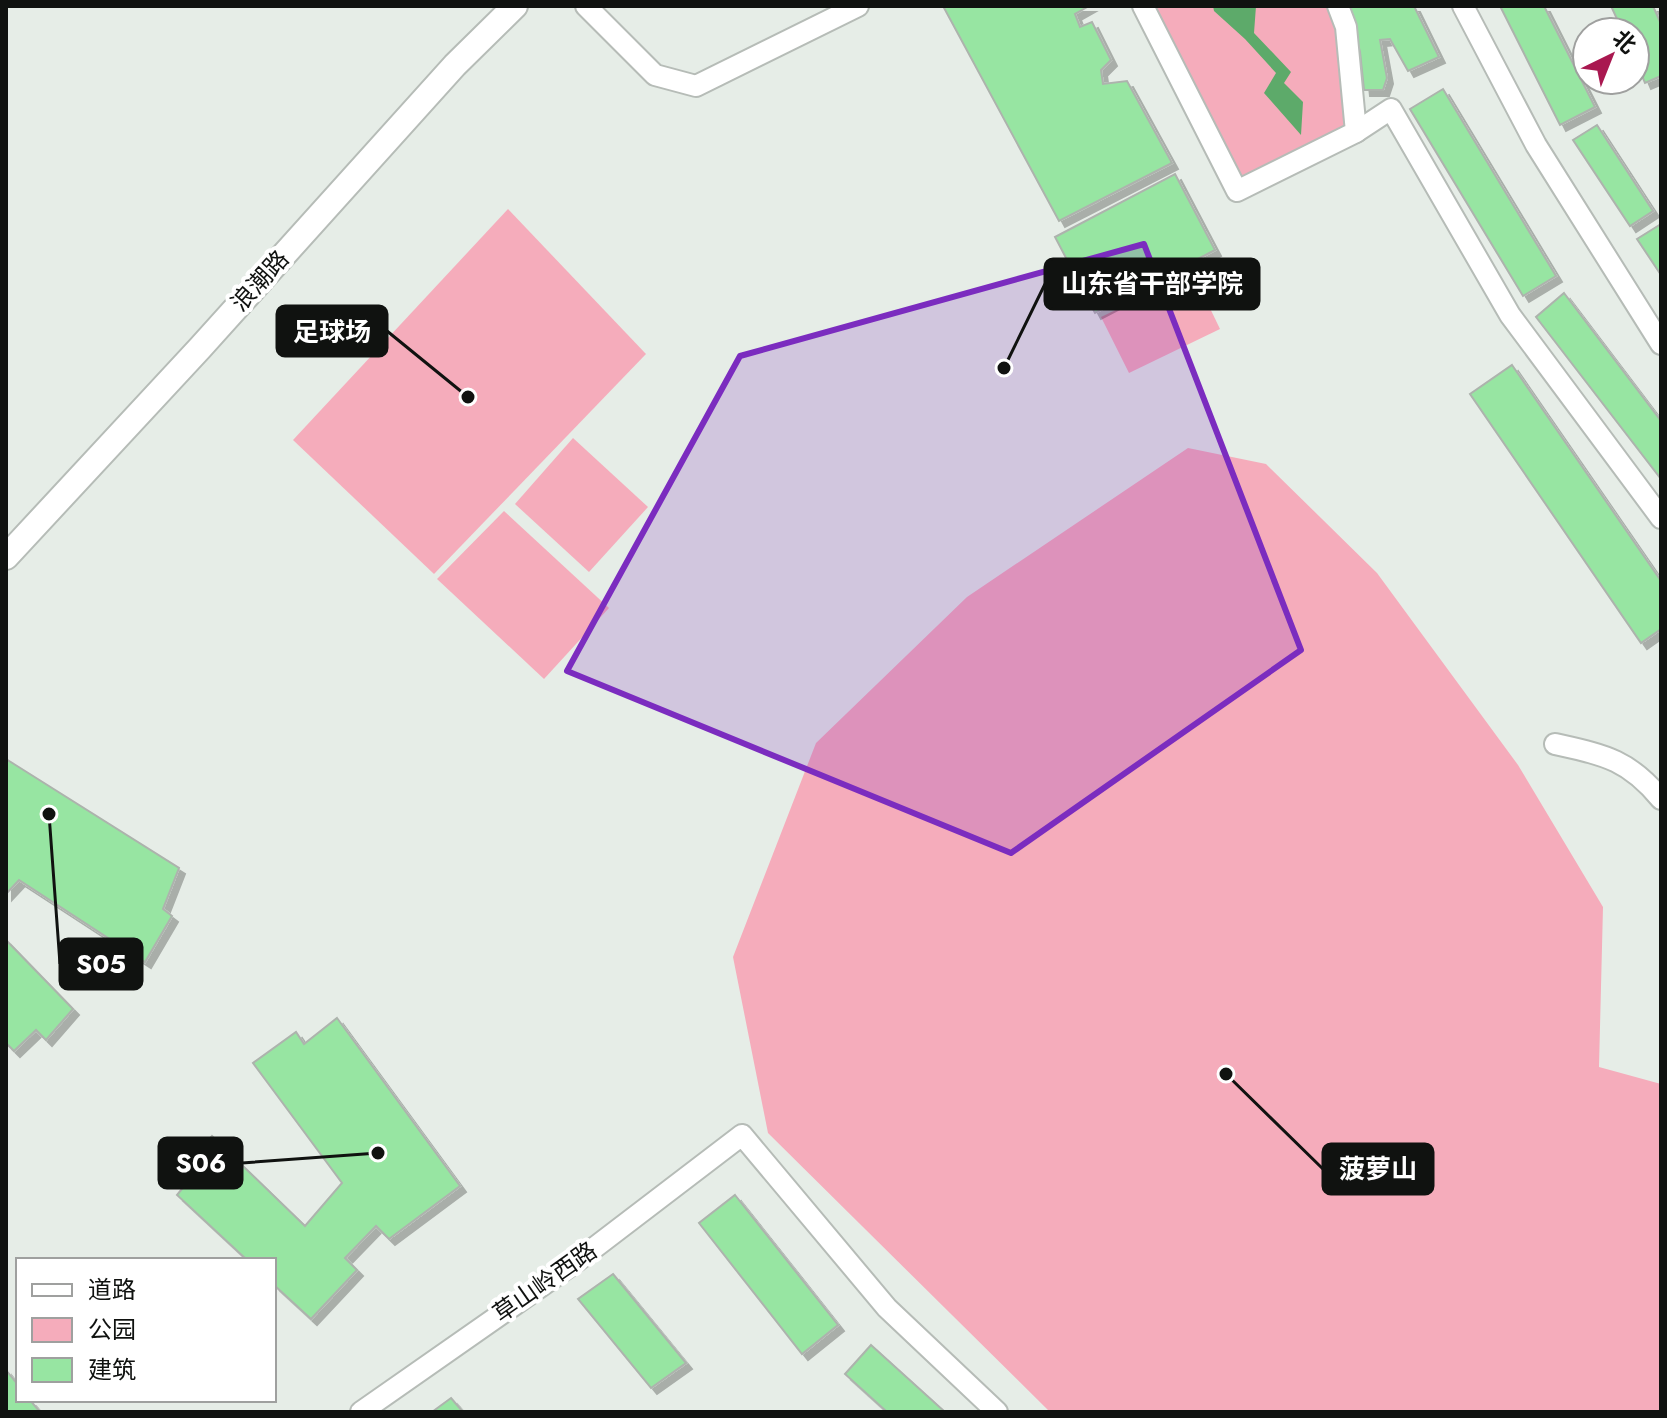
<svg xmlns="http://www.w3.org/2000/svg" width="1667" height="1418" font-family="Jost,'Noto Sans SC',sans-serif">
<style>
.green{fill:#f5acbb}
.water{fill:#5daa6a}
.building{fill:#97e5a2;stroke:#adb3ad;stroke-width:2;filter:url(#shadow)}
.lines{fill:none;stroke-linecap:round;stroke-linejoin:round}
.minor-casing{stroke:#b6bcb7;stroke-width:24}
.major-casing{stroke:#b6bcb7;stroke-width:28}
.minor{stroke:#fff;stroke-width:20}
.major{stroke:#fff;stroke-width:24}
.marked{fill:#7b2cbf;fill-opacity:0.2;stroke:#7b2cbf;stroke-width:6;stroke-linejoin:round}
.labels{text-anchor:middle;stroke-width:8;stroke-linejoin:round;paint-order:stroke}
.street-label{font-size:24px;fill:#101210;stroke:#fff}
.leader{fill:none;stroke:#101210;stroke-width:3}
.callout-dot{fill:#101210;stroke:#fff;stroke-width:3}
.callout{fill:#101210;stroke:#101210;stroke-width:3}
.callout-label{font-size:26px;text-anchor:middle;font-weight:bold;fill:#fff}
</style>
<defs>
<filter id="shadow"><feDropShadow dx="6" dy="6" stdDeviation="0" flood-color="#0004"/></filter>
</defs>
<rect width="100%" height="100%" fill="#e6ede7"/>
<g class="green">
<path d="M1153,6H1326L1336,29L1347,126L1240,179Z"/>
<path d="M508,209L646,354L434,574L293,440Z"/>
<path d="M1193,273L1220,329L1129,373L1101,317Z"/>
<path d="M573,438L648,507L589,572L515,504Z"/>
<path d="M1188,448L1266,464L1377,573L1518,765L1603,907L1599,1067L1661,1084V1412H1050L768,1133L733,957L816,743L967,597Z"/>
<path d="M504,511L609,608L544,679L437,579Z"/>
</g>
<path class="water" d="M1213,6H1256L1254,33L1291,72L1284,83L1303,102L1301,135L1264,93L1276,73L1245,39L1214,11Z"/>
<g class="building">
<path d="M943,6H1089L1075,14L1080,27L1092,22L1111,60L1101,70L1103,84L1127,81L1172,163L1059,221Z"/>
<path d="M1346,6H1414L1439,57L1408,71L1390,39L1380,40L1387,78L1383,90H1364L1360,52Z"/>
<path d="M1500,6H1544L1595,107L1560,125Z"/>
<path d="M1611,6H1653L1661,24V76L1645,83L1635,59V32H1623Z"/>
<path d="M1443,89L1556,276L1523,296L1410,109Z"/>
<path d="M1597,125L1653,211L1630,226L1573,140Z"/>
<path d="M1175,174L1215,250L1095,313L1055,237Z"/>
<path d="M1661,224V275L1637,239Z"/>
<path d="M1564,293L1661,421V479L1536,317Z"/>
<path d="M1512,365L1661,581V629L1641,643L1470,394Z"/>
<path d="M6,759L179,868L163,909L172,916L145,962L19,880L6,894Z"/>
<path d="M6,940L73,1009L46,1040L36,1030L14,1051L6,1043Z"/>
<path d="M337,1018L460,1186L389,1239L376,1226L345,1258L357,1270L311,1319L274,1285V1260H247L177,1195L190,1179L181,1171L212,1136L305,1226L342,1183L253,1063L296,1032L304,1044Z"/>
<path d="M735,1195L838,1325L802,1354L699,1223Z"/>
<path d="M613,1274L686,1363L651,1388L578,1299Z"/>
<path d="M871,1345L945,1412H887L845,1374Z"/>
<path d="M6,1370L18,1385V1400H30L40,1412H6Z"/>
<path d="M451,1398L463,1412H432Z"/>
</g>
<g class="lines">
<defs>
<g id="minor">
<path d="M586,6L655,75L696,86L858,6"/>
<path d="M1143,6L1237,191L1356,132L1346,27L1338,6"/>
<path d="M1463,6L1536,145L1661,344"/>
<path d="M1356,132L1391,109L1510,315L1661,518"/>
<path d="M1555,744C1604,755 1628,759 1661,799"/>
<path d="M361,1412L577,1261L742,1135L887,1308L997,1412"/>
</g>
<path id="major" d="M6,557L200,348L455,65L515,6"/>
</defs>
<use href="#minor" class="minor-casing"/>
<use href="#major" class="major-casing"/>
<use href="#minor" class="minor"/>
<use href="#major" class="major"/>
</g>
<path class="marked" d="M1144,244L1301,650L1011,853L567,671L740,356Z"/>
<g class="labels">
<g class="street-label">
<text transform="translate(260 281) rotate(-48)" y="8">浪潮路</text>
<text transform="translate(545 1282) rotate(-35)" y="8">草山岭西路</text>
</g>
</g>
<path class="leader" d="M1004 368L1045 284M468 397L387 331M49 814L60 964M378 1153L242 1163M1226 1074L1323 1169"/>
<g class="callout-dot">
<circle cx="1004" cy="368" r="8"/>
<circle cx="468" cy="397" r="8"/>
<circle cx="49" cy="814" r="8"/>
<circle cx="378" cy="1153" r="8"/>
<circle cx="1226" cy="1074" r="8"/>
</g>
<g class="callout">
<rect x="1045" y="259" width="214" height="50" rx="8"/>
<rect x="277" y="306" width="110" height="50" rx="8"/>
<rect x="60" y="939" width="82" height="50" rx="8"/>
<rect x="159" y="1138" width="83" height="50" rx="8"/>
<rect x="1323" y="1144" width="110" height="50" rx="8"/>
</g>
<g class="callout-label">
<text x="1152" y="293">山东省干部学院</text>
<text x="332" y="341">足球场</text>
<text x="101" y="973">S05</text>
<text x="201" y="1172">S06</text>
<text x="1378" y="1178">菠萝山</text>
</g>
<rect width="1667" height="1418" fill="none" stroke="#101210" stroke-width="16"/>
<rect x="16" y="1258" width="260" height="144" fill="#ffffff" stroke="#9fa09f" stroke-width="2"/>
<rect x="32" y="1284" width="40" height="12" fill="#ffffff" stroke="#9fa09f" stroke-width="2"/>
<text x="88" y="1298" font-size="24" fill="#101210">道路</text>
<rect x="32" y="1318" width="40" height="24" fill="#f5acbb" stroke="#9fa09f" stroke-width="2"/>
<text x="88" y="1338" font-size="24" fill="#101210">公园</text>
<rect x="32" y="1358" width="40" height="24" fill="#97e5a2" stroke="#9fa09f" stroke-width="2"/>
<text x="88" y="1378" font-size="24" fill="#101210">建筑</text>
<g transform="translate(1611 56) rotate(43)"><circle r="38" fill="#ffffff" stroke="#9fa09f" stroke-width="2"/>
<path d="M0-6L14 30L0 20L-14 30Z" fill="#a91850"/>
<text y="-12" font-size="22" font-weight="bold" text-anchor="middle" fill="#101210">北</text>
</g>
</svg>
